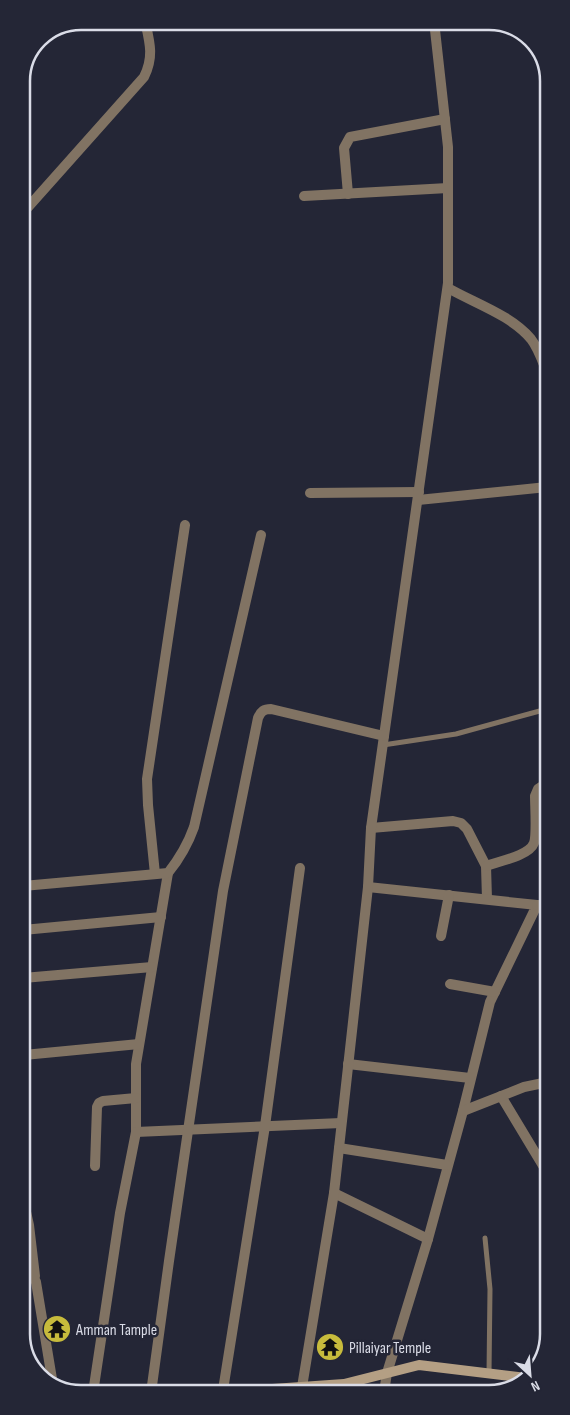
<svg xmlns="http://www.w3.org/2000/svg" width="570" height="1415" font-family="'Sofia Sans Condensed',sans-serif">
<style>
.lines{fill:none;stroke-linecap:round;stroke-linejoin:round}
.lane{stroke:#817363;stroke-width:5}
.street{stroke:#817363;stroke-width:10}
.secondary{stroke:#b49f84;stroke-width:10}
.labels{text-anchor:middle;stroke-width:5;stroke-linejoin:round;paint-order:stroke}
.poi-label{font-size:16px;fill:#dadce7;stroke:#242636;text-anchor:start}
.rim{fill:none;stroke:#dadce7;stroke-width:2.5}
</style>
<rect width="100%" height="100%" fill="#242636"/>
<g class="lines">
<g class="lane">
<path d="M383,745L456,734L547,709"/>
<path d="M485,1238L490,1289L489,1373"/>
</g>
<g class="street">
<path d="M348,194L344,148L350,137L445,119"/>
<path d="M304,196L448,188"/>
<path d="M22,214L144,77C154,57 150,43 145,21"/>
<path d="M448,288C474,303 511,315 531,339C538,348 542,360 546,370"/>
<path d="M310,493L419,492"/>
<path d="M418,500L547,487"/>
<path d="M371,828L453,821L461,823L467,829L486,866L487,899"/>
<path d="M486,866C499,861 529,856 534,843C537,835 535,806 535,796L538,789L547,783"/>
<path d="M168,873L136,1064V1132L341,1123"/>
<path d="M155,874L148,805L147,779L185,525"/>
<path d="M23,886L168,873C180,858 188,844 194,827L261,535"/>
<path d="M368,887L537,905L490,1002L463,1111L428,1239L387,1373L384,1392"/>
<path d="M537,905L548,906"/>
<path d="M23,930L161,917"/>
<path d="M441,936L449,895"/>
<path d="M23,978L152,967"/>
<path d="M450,984L495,992"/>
<path d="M24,1055L139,1044"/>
<path d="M348,1064L470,1078"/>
<path d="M501,1096L548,1174"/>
<path d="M463,1111L524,1087L548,1082"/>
<path d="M339,1148L447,1165"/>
<path d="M95,1166L97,1107L99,1103L103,1101L136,1098"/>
<path d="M334,1193L428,1239"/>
<path d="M24,1203L29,1225L35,1276"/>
<path d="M24,1260L36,1282L53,1385"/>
<path d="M302,1387L334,1193L368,887L371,828L448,283V147L434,21"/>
<path d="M223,1390L265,1126L300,868"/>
<path d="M93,1393L120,1213L136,1132"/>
<path d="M151,1393L169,1261L223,891L258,718C261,711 264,709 271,709L384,736"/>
</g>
<path class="secondary" d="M163,1393L187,1389L258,1390L344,1384L419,1365L526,1378"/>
</g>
<defs>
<symbol id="temple-disc" viewBox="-11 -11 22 22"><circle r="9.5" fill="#c7bb3c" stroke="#242636"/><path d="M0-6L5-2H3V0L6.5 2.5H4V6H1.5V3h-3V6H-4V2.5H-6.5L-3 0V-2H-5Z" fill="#111"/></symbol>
</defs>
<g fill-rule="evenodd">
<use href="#temple-disc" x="41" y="1313" width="32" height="32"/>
<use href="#temple-disc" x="314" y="1331" width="32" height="32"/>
</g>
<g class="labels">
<g class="poi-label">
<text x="76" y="1335">Amman Tample</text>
<text x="349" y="1353">Pillaiyar Temple</text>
</g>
</g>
<path d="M0 0H570V1415H0ZM81 30H489A51 51 0 0 1 540 81V1334A51 51 0 0 1 489 1385H81A51 51 0 0 1 30 1334V81A51 51 0 0 1 81 30Z" fill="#242636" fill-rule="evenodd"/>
<path class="rim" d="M81 30H489A51 51 0 0 1 540 81V1334A51 51 0 0 1 489 1385H81A51 51 0 0 1 30 1334V81A51 51 0 0 1 81 30Z"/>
<g transform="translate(530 1375) rotate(154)" stroke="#242636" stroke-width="4" paint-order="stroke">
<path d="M0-4L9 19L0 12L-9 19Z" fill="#dadce7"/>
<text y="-8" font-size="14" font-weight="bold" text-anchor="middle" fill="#dadce7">N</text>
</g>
</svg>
